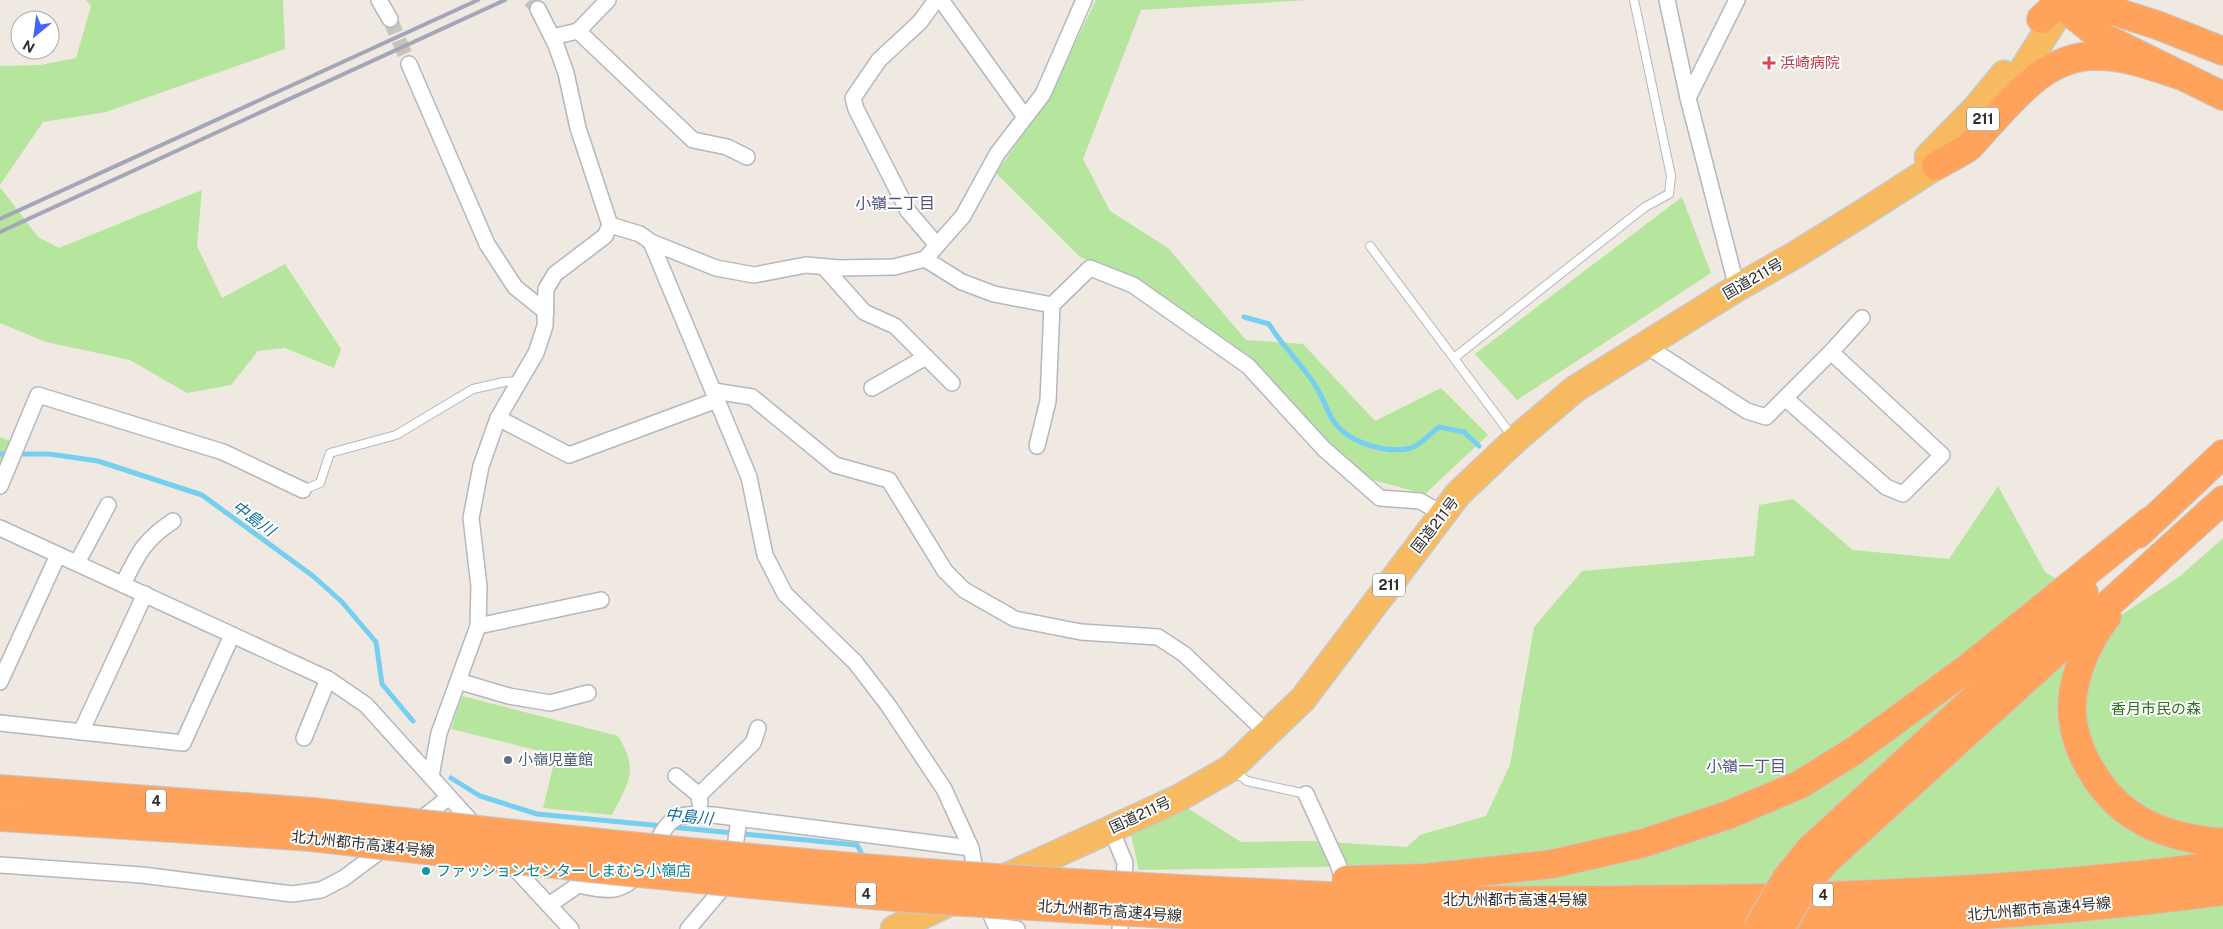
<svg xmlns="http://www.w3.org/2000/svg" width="2223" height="929" font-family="'Public Sans','Noto Sans JP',sans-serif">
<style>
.green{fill:#b6e59e}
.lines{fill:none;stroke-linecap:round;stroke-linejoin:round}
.stream{stroke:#75cff0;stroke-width:5}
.minor-tunnel{stroke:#c8c4bd;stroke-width:15;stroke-dasharray:15 8;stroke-linecap:butt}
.service-casing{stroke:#b4b7c1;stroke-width:10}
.minor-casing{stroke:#b4b7c1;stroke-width:18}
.trunk-casing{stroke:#c9c9c9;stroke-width:29}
.motorway-casing{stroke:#c9c9c9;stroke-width:30}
.service{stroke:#fff;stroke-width:8}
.minor{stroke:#fff;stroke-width:15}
.trunk{stroke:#f8ba60;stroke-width:26}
.motorway{stroke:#ffa35c;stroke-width:28}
.rail{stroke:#a3a6b8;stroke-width:4}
.motorway-bridge-casing{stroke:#c9c9c9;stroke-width:30;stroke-linecap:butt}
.motorway-bridge{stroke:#ffa35c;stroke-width:28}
.health-dot{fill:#e0444e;stroke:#fff;stroke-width:2}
.service-dot{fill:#5c6f8a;stroke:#fff;stroke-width:2}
.culture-dot{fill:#0f9aa8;stroke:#fff;stroke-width:2}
.labels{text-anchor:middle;stroke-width:4;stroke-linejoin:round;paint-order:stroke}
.shield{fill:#fff;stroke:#6d6d6d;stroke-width:1}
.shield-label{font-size:14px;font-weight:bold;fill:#2e2e2e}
.health-label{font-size:15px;fill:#be3a42;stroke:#fff;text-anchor:start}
.street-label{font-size:15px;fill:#2e2e2e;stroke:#fff}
.park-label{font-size:15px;fill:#2c6e1b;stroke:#fff}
.service-label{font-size:15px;fill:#4e5e75;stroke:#fff;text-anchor:start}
.culture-label{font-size:15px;fill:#0d838f;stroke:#fff;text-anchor:start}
.neighbourhood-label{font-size:16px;fill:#4d5680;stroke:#fff}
.water-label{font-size:16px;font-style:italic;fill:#0d6fa3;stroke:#fff}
</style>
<rect width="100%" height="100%" fill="#efe9e1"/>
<g class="green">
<path d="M86,0H283L285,49L106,112L43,122L0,185V66L40,65L76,58L91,6Z"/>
<path d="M1096,0H1310L1141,10L1083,159L1110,211L1168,248L1246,340L1303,344L1375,421L1441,388L1488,435L1425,494L1362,477L1251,361L1134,278L1080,257L996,173L1049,97Z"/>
<path d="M0,187L38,237L59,248L202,190L197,246L222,298L285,264L341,349L334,368L285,348L258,351L231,385L187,393L130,360L46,342L0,323Z"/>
<path d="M1682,197L1711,273L1517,400L1475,354Z"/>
<path d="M0,437L13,442L0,470Z"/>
<path d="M1998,486L2045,572L2118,617L2179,577L2223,538V929H1440L1425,865L1139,870L1131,835L1183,805L1241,842L1310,841L1407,847L1420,835L1486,816L1510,765L1534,627L1582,571L1754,556L1759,505L1793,499L1853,550L1949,559Z"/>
<path d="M462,696L618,736C639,770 629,782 612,815L543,808L556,755L451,729Z"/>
</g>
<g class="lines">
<g class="stream">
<path d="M1244,317L1269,324C1282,346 1301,363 1315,385C1324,398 1328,417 1339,428C1355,444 1389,454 1411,448C1420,445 1431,433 1439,427L1464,432L1479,446"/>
<path d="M0,454H49L98,461L202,495L313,576L342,602L376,642L382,684L413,721"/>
<path d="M451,778L480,796L537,814L663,826"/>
<path d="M671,827L857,845L865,860"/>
</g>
<g class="minor-tunnel">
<path d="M530,0L538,9"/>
<path d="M390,19L409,64"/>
</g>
<defs>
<g id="service">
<path d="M1370,246L1512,436"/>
<path d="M1454,358L1645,207L1669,194L1671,176L1634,0"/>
<path d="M303,490L320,483L330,453L396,435L473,389L504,382L519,381"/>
<path d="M1234,771L1247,781L1306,794"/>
</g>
<g id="minor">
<path d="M379,0L390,19"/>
<path d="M936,0L920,22L879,60L853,98L856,109L908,211L937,245"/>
<path d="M941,0L1025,117"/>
<path d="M1667,0L1688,98L1737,288"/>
<path d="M578,31L693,140L727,147L747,157"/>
<path d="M552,37L578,31L608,0"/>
<path d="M409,64L487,244L515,287L546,312"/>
<path d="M1688,98L1737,0"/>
<path d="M610,225L640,234L651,242L716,268L754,275L806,265L839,268L894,267L925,259L963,216L997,154L1043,94L1084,0"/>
<path d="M651,242L749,477L765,555L785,594L855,662L888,705L944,789L971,848L979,889L996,926L1017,929"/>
<path d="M925,259L962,282L994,294L1052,305"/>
<path d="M824,267L864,312L895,326L952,383"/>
<path d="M1645,345L1747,411L1766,417L1831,352L1942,455L1903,494L1886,487L1785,398"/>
<path d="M1831,352L1862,318"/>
<path d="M872,388L926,357"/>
<path d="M714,391L752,397L835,465L889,480L945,571L964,590L1015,619L1081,632L1158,637L1184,654L1268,734"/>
<path d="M498,418L569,455L717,400"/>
<path d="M1037,446L1048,401L1052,305L1090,268L1133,285L1248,366L1324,449L1380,498L1420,501L1443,514"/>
<path d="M0,486L38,395L223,452L303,490"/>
<path d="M0,528L328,679L366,705L478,829"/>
<path d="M77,563L108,505"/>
<path d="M123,584C138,554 144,540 173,521"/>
<path d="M478,626L601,600"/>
<path d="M458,681L509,696L550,703L588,693"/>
<path d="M0,682L58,555"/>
<path d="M0,723L183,743L232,635"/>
<path d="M81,732L145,594"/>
<path d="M304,738L328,679"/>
<path d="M431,776L439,733L478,626L479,586L471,518L481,466L498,418L536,353L545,326L546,289L555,274L605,236L610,225L578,128L566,73L556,45L538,9"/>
<path d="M676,776L699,795L700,803"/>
<path d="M1306,794L1338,864L1345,887"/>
<path d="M699,795L753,743L758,728"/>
<path d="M415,824L449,797"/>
<path d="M1111,829L1125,863L1120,929"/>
<path d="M651,851C672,816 671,813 713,815L971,848"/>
<path d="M507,860L571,929"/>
<path d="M0,865L142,875L292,894L321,890L344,878L387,846"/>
<path d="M549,905L578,885C603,890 623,896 639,871"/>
<path d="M688,929L722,889L732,868L739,819"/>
</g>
<g id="trunk">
<path d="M2000,100L2018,77L2067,0"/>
<path d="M1928,157L1976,108L2004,74"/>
<path d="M997,881L1177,799L1231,768L1303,699L1458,494L1515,440L1575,389L1737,288L1795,255L1869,209L1936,166L1953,151"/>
<path d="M894,929L959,898"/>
</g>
<g id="motorway">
<path d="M2064,0L2072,14L2097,34L2223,96"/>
<path d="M2041,19L2053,8L2065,2H2085L2157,25L2223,51"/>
<path d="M1936,166C1946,160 1959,154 1969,147C1975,141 1981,134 1987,127C2017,95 2046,57 2094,56C2124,55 2154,67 2182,76"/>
<path d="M2138,534L2223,454"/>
<path d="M2107,617C2089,639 2073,675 2072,705C2071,747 2100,795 2135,817C2160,833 2194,841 2223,842"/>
<path d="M0,789L313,812"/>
<path d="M0,817L311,837"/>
<path d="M1809,850L2049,630L2084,593"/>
<path d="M1825,862L2223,500"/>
<path d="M1424,878L1552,864L1644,843L1728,815L1799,785L1854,751L1969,667L2150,521"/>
<path d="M1422,900C1689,901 1958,900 2223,865"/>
<path d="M1422,927C1689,929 1958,927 2223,891"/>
</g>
</defs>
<use href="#service" class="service-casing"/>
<use href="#minor" class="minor-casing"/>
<use href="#trunk" class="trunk-casing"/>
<use href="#motorway" class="motorway-casing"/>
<use href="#service" class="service"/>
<use href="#minor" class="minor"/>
<use href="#trunk" class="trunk"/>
<use href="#motorway" class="motorway"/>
<g class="rail">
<path d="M0,219L478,0"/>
<path d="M0,232L505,0"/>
</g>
<defs>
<g id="motorway-bridge">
<path d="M313,812C513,834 713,856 914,872C1083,885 1253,893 1422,900"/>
<path d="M311,837C510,860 708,882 908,898C1079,911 1251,918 1422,927"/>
<path d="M1346,880L1424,878"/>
<path d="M1757,929L1786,879L1809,850"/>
<path d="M1780,929L1805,886L1825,862"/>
</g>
</defs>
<use href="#motorway-bridge" class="motorway-bridge-casing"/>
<use href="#motorway-bridge" class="motorway-bridge"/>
</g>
<path class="health-dot" d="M1766.5 55.5h5v5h5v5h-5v5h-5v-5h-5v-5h5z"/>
<circle class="service-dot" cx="508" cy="760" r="5"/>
<circle class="culture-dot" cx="426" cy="871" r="5"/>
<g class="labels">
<g class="shield">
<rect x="1967" y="107.5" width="32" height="23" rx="4"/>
<rect x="1373" y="573.5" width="32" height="23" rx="4"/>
<rect x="146" y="789.5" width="20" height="23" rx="4"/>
<rect x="856" y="882.5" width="20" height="23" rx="4"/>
<rect x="1813" y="883.5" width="20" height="23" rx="4"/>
</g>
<g class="shield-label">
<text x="1983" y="124">211</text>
<text x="1389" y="590">211</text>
<text x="156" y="806">4</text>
<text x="866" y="899">4</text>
<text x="1823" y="900">4</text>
</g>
<g class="health-label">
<text x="1780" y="68">浜崎病院</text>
</g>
<g class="street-label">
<text transform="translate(1753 279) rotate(-30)" y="5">国道211号</text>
<text transform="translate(1435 525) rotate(-52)" y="5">国道211号</text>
<text transform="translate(1140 815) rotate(-25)" y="5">国道211号</text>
<text transform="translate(363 844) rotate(6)" y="5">北九州都市高速4号線</text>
<text x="1515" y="905">北九州都市高速4号線</text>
<text transform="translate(2039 909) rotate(-5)" y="5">北九州都市高速4号線</text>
<text transform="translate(1110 911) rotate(4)" y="5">北九州都市高速4号線</text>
</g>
<g class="park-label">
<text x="2156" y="714">香月市民の森</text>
</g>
<g class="service-label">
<text x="518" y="765">小嶺児童館</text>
</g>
<g class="culture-label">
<text x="436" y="876">ファッションセンターしまむら小嶺店</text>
</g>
<g class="neighbourhood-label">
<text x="895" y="209">小嶺二丁目</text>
<text x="1746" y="772">小嶺一丁目</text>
</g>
<g class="water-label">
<text transform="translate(254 518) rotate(36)" y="6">中島川</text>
<text transform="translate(689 816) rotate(6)" y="6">中島川</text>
</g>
</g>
<g transform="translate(35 35) rotate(209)"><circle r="24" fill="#ffffff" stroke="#ababab"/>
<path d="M0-4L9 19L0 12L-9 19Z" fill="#4264fb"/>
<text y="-8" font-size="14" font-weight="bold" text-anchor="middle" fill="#2e2e2e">N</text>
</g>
</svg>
